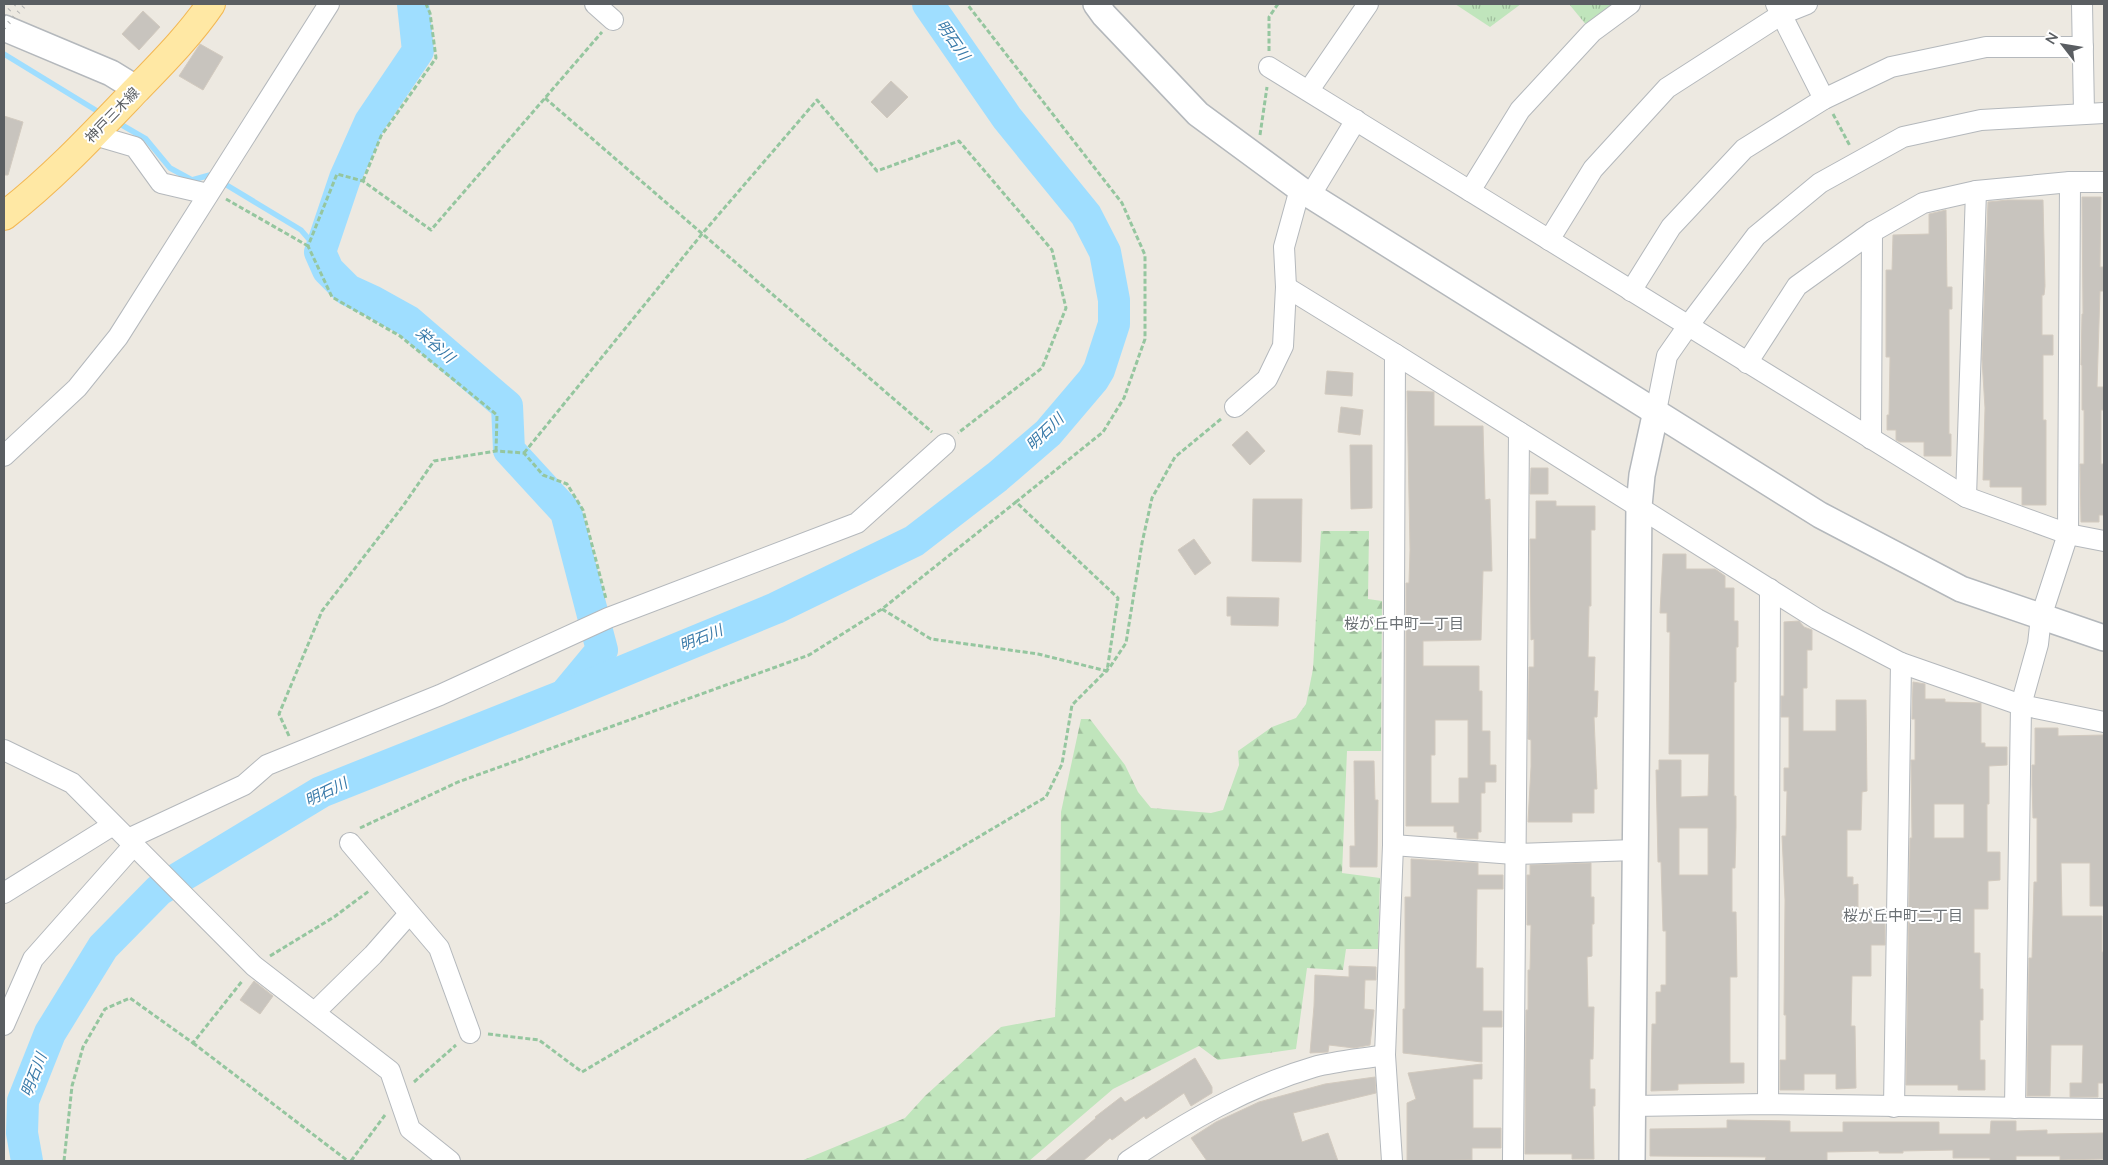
<svg xmlns="http://www.w3.org/2000/svg" width="2108" height="1165" font-family="Lato,'Noto Sans JP',sans-serif">
<style>
.forest{fill:url(#forest-firs)}
.park{fill:url(#park-tufts)}
.lines{fill:none;stroke-linecap:round;stroke-linejoin:round}
.stream{stroke:#9fdeff;stroke-width:5.5}
.river{stroke:#9fdeff;stroke-width:32}
.building{fill:#c8c4be;stroke:#d2cabf;fill-rule:evenodd}
.minor-casing{stroke:#b4b8bc;stroke-width:22}
.tertiary-casing{stroke:#b4b8bc;stroke-width:28}
.primary-casing{stroke:#f3b854;stroke-width:30}
.path{stroke:#95c69f;stroke-width:3;stroke-dasharray:5 2.5;stroke-linecap:butt}
.minor{stroke:#fff;stroke-width:20}
.tertiary{stroke:#fff;stroke-width:25}
.primary{stroke:#ffe8a4;stroke-width:28}
.rail{stroke:#b2b3b3;stroke-width:4;stroke-dasharray:1 6;stroke-linecap:butt}
.labels{text-anchor:middle;stroke-width:4;stroke-linejoin:round;paint-order:stroke}
.street-label{font-size:14px;fill:#5a5e62;stroke:#fff}
.water-label{font-size:15px;font-style:italic;fill:#397aa9;stroke:#fff}
.neighbourhood-label{font-size:15px;fill:#6b7074;stroke:#fff}
</style>
<defs>
<pattern id="forest-firs" width="22" height="20" patternUnits="userSpaceOnUse" patternTransform="scale(1.25)"><rect width="22" height="20" fill="#c0e5bc"/><path d="M5 1l3.5 6h-7zM16 11l3.5 6h-7z" fill="#9fbd9c"/></pattern>
<pattern id="park-tufts" width="24" height="20" patternUnits="userSpaceOnUse" patternTransform="scale(1.25)"><rect width="24" height="20" fill="#c0e5bc"/><path d="M3 7l-1-3M5 7V3M7 7l1-3M15 17l-1-3M17 17v-4M19 17l1-3" fill="none" stroke="#9fbd9c"/></pattern>
</defs>
<rect width="100%" height="100%" fill="#ede9e1"/>
<path class="forest" d="M1321,531H1369L1368,599L1382,601L1381,751H1347L1342,873L1380,878L1378,949H1346L1343,970L1307,968L1296,1049L1218,1060L1199,1046L1113,1089L1029,1161H801L905,1118L925,1096L1001,1027L1055,1017L1060,913L1061,812L1081,719H1090L1125,765L1138,792L1151,808L1211,813L1223,810L1239,765L1238,751L1272,727L1296,718L1306,704L1313,669Z"/>
<g class="park">
<path d="M1455,4H1521L1490,27Z"/>
<path d="M1569,4H1630L1592,32Z"/>
</g>
<g class="lines">
<g class="stream">
<path d="M4,54L102,114"/>
<path d="M115,121L146,139L170,168L192,180L210,175L301,230L320,252"/>
</g>
<g class="river">
<path d="M413,4L418,51L370,122L345,178L320,252L328,270L348,290L372,301L408,321L507,406L509,450L566,512L602,650L568,691"/>
<path d="M27,1161L22,1133L23,1101L50,1033L103,947L159,890L321,792L565,695L776,608L914,541L997,477L1048,433L1093,380L1099,370L1114,324V300L1105,252L1086,215L1007,118L928,4"/>
</g>
</g>
<g class="building">
<path d="M143,11L160,27L139,50L122,34Z"/>
<path d="M200,44L223,57L203,90L179,76Z"/>
<path d="M891,81L908,97L887,118L871,102Z"/>
<path d="M4,116L23,122L8,175H4Z"/>
<path d="M2082,197H2101L2100,267H2104V291H2100L2097,387H2104V410H2101V464H2104V515H2099V522H2081L2080,464H2084V410H2082V365H2081L2082,314H2083Z"/>
<path d="M2008,200H2043L2045,286L2044,295H2042V335H2053V355H2043V420H2046V505H2022V487H1990V480H1983L1985,408L1982,359L1988,202Z"/>
<path d="M1946,210L1947,287H1952V309H1949V434H1951V456H1924V442H1900L1896,440V430H1887V415H1889L1890,357H1886V270H1892L1893,235L1929,234V214Z"/>
<path d="M1327,371L1353,373L1352,396L1325,394Z"/>
<path d="M1407,391L1434,392V426H1483L1485,500L1490,499L1492,571H1483L1481,640L1423,641V666H1479V691H1482V731H1490V765H1496V782H1485V793H1481V832H1478V839L1457,838V832H1454V826H1406V583H1409L1410,550ZM1435,720H1468V778H1459V803H1431V755H1435Z"/>
<path d="M1341,407L1363,410L1360,435L1338,432Z"/>
<path d="M1247,431L1265,451L1250,465L1232,445Z"/>
<path d="M1350,445H1372V508L1351,509Z"/>
<path d="M1531,468H1548V494H1530Z"/>
<path d="M1253,499H1302L1301,562L1252,561Z"/>
<path d="M1536,501H1556V506H1595V530H1591V606H1589L1588,657H1595L1594,691H1598L1597,717H1594L1597,789H1594V813H1572V822H1528L1531,767V740L1528,739L1529,667H1534V639L1531,640L1530,539H1536Z"/>
<path d="M1194,539L1211,563L1195,575L1178,550Z"/>
<path d="M1663,554H1686V569H1715L1725,576V588H1734V621H1738V647H1736V682H1734V796H1736V827L1735,868H1732V912H1736L1737,977H1730V1063H1744V1083L1678,1084V1090L1651,1091L1652,1024H1656V992H1661V985H1666V931H1663L1661,862H1658L1656,770H1659V760H1681V797L1708,796L1709,754H1669L1670,632H1667V613H1660ZM1679,828H1708V875H1679Z"/>
<path d="M1227,597L1279,598L1278,626L1231,625V616H1227Z"/>
<path d="M1799,621L1804,627L1812,630V650H1807V688H1803V731H1836V700H1866L1867,791L1862,792L1861,830H1847V877H1853V885L1858,884V921H1885V945H1871V976H1852L1851,1026H1855L1856,1088L1836,1089V1074H1804V1090H1780V1060H1786V1015H1784L1785,900L1782,836H1786L1787,791H1784V768H1789V717H1781V696H1784V622Z"/>
<path d="M1913,682L1925,684V699H1945V702L1981,703V743H1985V747H2007V765L1989,766V804H1987V852H2000V880L1988,881V909H1974V953H1980V989H1983V1020H1980V1060H1985V1090H1958V1085H1906L1910,838H1912L1911,760H1915V719H1912ZM1934,804H1964V838H1934Z"/>
<path d="M2035,728H2058V736L2104,735V906H2090V863H2061L2062,916H2102V952H2104V1083H2098V1097H2070V1083H2082L2083,1045H2051L2050,1096H2027L2029,958H2032L2034,882H2037V818H2033L2032,784V765H2035Z"/>
<path d="M1354,761H1374L1375,800H1378L1377,867H1350V846H1355Z"/>
<path d="M1411,859L1478,863V875H1503V889H1477L1476,968H1483V1011H1502V1027H1482V1062L1403,1053V1009H1405V897H1411Z"/>
<path d="M1591,863V897H1594V924H1592V956L1587,957L1588,1007H1594L1593,1059H1590V1089H1595V1106H1593L1594,1159H1572V1154H1525L1526,1010H1528V970H1530L1531,925H1527V875H1530V865Z"/>
<path d="M1349,966L1376,967V980H1365L1364,1009L1374,1010L1370,1045L1354,1048L1329,1045L1328,1052L1310,1053L1314,1006L1315,975L1349,977Z"/>
<path d="M254,981L273,996L260,1014L240,1000Z"/>
<path d="M1195,1058L1212,1087V1093L1191,1106L1184,1093L1146,1119L1144,1116L1112,1140L1110,1138L1083,1161H1045L1096,1118L1095,1117L1121,1097L1125,1102Z"/>
<path d="M1482,1064V1079H1473V1128H1501V1148H1472V1160L1407,1161V1103L1416,1099L1408,1073Z"/>
<path d="M1375,1077L1376,1093L1293,1113L1302,1142L1328,1133L1338,1161H1207L1191,1138L1216,1122L1259,1102L1325,1084Z"/>
<path d="M1727,1120L1790,1121V1132H1843V1122H1939V1134H1990L1991,1121H2016V1131L2047,1130V1134L2104,1133V1159L2060,1160V1156H2016V1161H1990V1158H1953V1150L1903,1151V1153H1879V1151L1827,1152V1161H1765L1766,1157L1650,1156V1129L1727,1128Z"/>
</g>
<g class="lines">
<defs>
<g id="minor">
<path d="M595,4L613,20"/>
<path d="M1776,4L1824,99"/>
<path d="M2082,4L2084,113"/>
<path d="M1269,67L1966,497L2068,534L2104,541"/>
<path d="M1309,90L1368,4"/>
<path d="M94,135L135,147L161,183L208,194"/>
<path d="M1470,191L1520,110L1592,32L1630,4"/>
<path d="M1310,196L1356,120"/>
<path d="M1549,240L1593,169L1667,88L1782,14L1807,4"/>
<path d="M1286,287L1395,354L1393,845L1385,1055L1392,1161"/>
<path d="M1631,291L1671,227L1744,149L1824,99L1891,67L1986,47H2083"/>
<path d="M1395,354L1817,619L1901,663L2021,705L2104,722"/>
<path d="M1747,363L1797,286L1872,232L1923,203L1976,191L2070,182H2104"/>
<path d="M1235,407L1267,379L1283,346L1286,287L1284,247L1300,189"/>
<path d="M1656,411L1667,356L1688,326L1756,236L1820,183L1903,137L1981,120L2104,113"/>
<path d="M1871,439L1872,232"/>
<path d="M4,456L77,388L118,337L329,4"/>
<path d="M1966,497L1976,191"/>
<path d="M4,750L72,783L254,966L390,1071L410,1129L450,1161"/>
<path d="M128,839L244,785L267,765L440,695L608,618L857,523L945,444"/>
<path d="M350,843L439,948L470,1033"/>
<path d="M1393,845L1514,854L1635,850"/>
<path d="M4,893L113,825"/>
<path d="M315,1012L373,955L409,914"/>
<path d="M4,1025L33,959L134,845"/>
<path d="M1768,1104L1770,589"/>
<path d="M1632,1106L1768,1104L2104,1109"/>
<path d="M1894,1107L1901,663"/>
<path d="M2015,1108L2021,705L2038,644L2041,617L2068,534L2070,182"/>
<path d="M1128,1161C1186,1122 1246,1087 1314,1067C1336,1061 1362,1059 1385,1055"/>
<path d="M1513,1161L1519,432"/>
</g>
<g id="tertiary">
<path d="M1096,4L1104,15L1198,114L1300,189L1820,515L1961,589L2104,638"/>
<path d="M4,28L111,73L137,89"/>
<path d="M1632,1161L1639,506L1642,475L1656,411"/>
</g>
<path id="primary" d="M4,216C52,179 94,134 136,90C162,63 190,35 211,4"/>
</defs>
<use href="#minor" class="minor-casing"/>
<use href="#tertiary" class="tertiary-casing"/>
<use href="#primary" class="primary-casing"/>
<g class="path">
<path d="M1269,51V17L1278,4"/>
<path d="M545,98L932,432"/>
<path d="M1833,114L1850,146"/>
<path d="M1260,135L1267,87"/>
<path d="M363,181L381,136L436,58L430,13L426,4"/>
<path d="M226,199L308,246"/>
<path d="M496,451L497,415L400,336L332,297L308,246L337,174L363,181L431,230L602,32"/>
<path d="M524,453L702,234L817,100L877,171L959,141L1052,250L1066,308L1042,368L958,433"/>
<path d="M882,609L931,639L1038,654L1107,671L1118,598L1016,502L1103,432L1124,398L1145,339V255L1122,203L967,4"/>
<path d="M289,736L279,714L322,611L403,506L434,461L496,451L524,453L543,475L567,484L583,510L606,599"/>
<path d="M360,828L458,782L809,655L882,609L1016,502"/>
<path d="M270,956L334,917L369,891"/>
<path d="M488,1034L539,1040L582,1072L1046,797L1062,764L1072,705L1110,667L1126,643L1142,543L1152,498L1175,457L1221,419"/>
<path d="M193,1043L348,1161"/>
<path d="M414,1082L456,1045"/>
<path d="M64,1161L72,1086L83,1047L105,1009L130,998L193,1043L243,980"/>
<path d="M351,1161L385,1115"/>
</g>
<use href="#minor" class="minor"/>
<use href="#tertiary" class="tertiary"/>
<use href="#primary" class="primary"/>
<g class="rail">
<path d="M4,15L15,4"/>
<path d="M4,28L26,4"/>
</g>
</g>
<g class="labels">
<g class="street-label">
<text transform="translate(112 115) rotate(-46)" y="5">神戸三木線</text>
</g>
<g class="water-label">
<text transform="translate(953 40) rotate(55)" y="5">明石川</text>
<text transform="translate(435 345) rotate(41)" y="5">栄谷川</text>
<text transform="translate(1045 432) rotate(-44)" y="5">明石川</text>
<text transform="translate(701 638) rotate(-22)" y="5">明石川</text>
<text transform="translate(326 792) rotate(-26)" y="5">明石川</text>
<text transform="translate(34 1075) rotate(-69)" y="5">明石川</text>
</g>
<g class="neighbourhood-label">
<text x="1404" y="629">桜が丘中町一丁目</text>
<text x="1903" y="921">桜が丘中町二丁目</text>
</g>
</g>
<rect width="2108" height="1165" fill="none" stroke="#5a5e62" stroke-width="10"/>
<g transform="translate(2063 45) rotate(301)" stroke="#ffffff" stroke-width="4" paint-order="stroke">
<path d="M0-4L9 19L0 12L-9 19Z" fill="#5a5e62"/>
<text y="-8" font-size="14" font-weight="bold" text-anchor="middle" fill="#5a5e62">N</text>
</g>
</svg>
